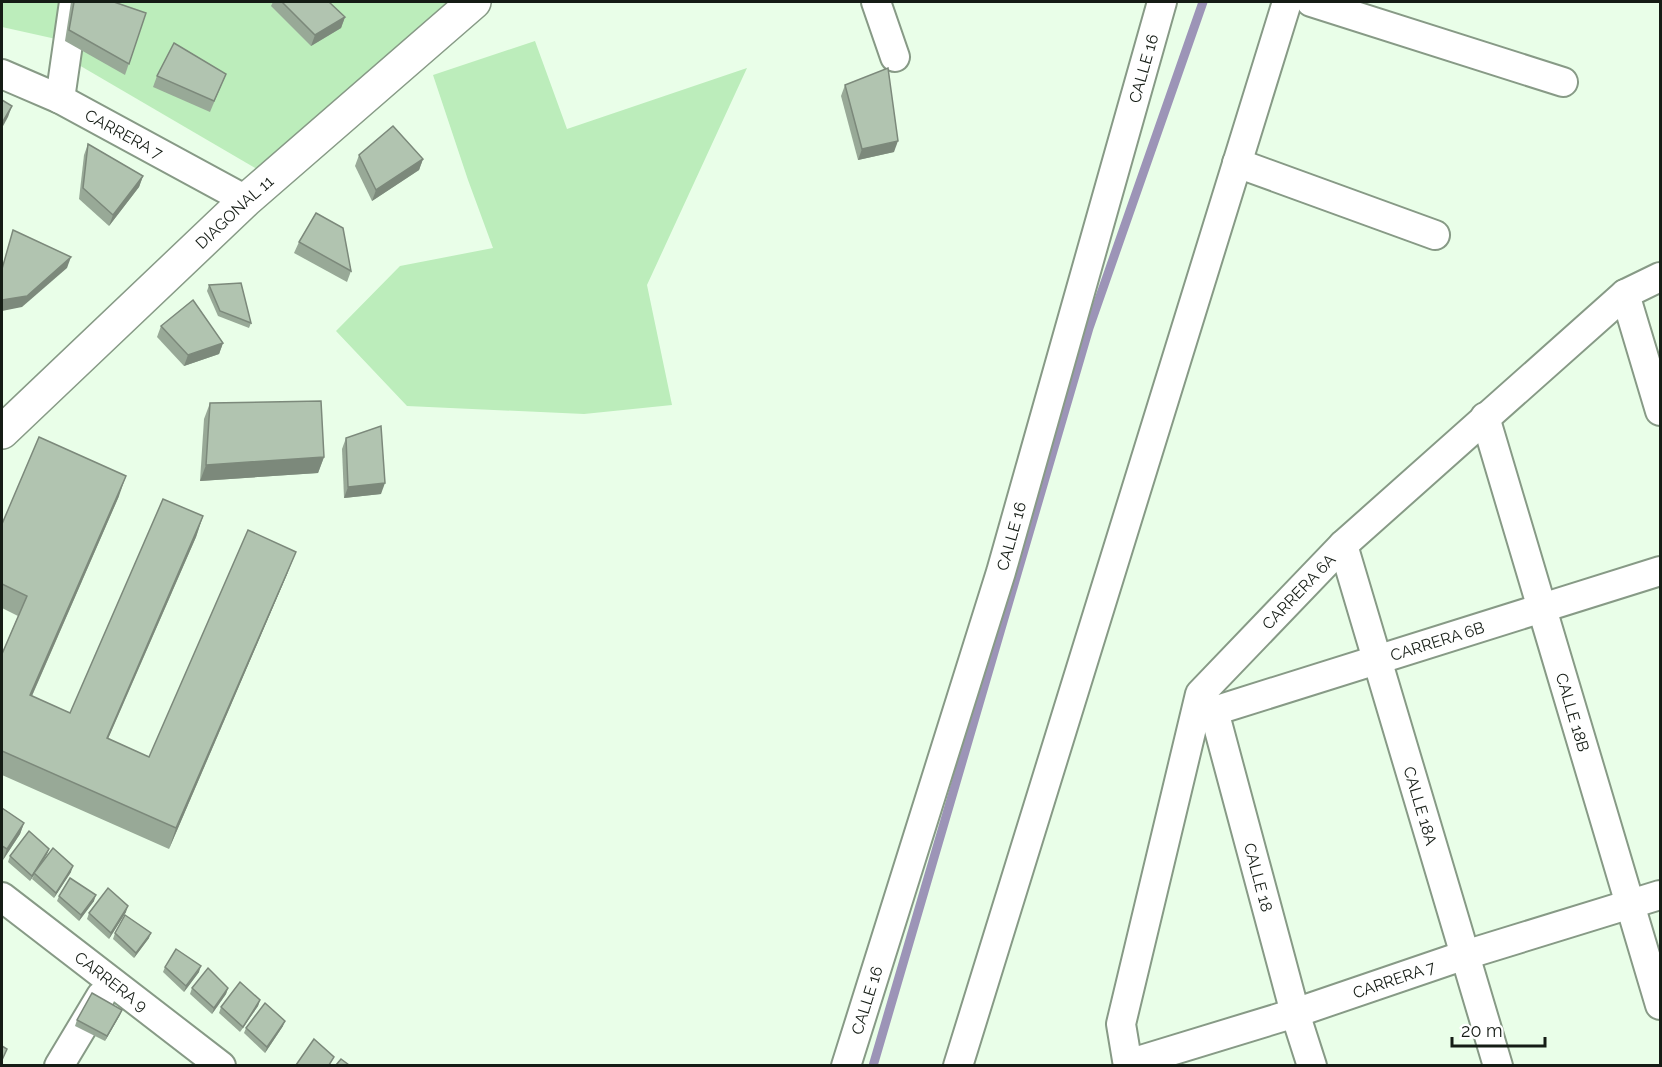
<svg xmlns="http://www.w3.org/2000/svg" width="1662" height="1067" font-family="Raleway,sans-serif">
<style>
.green{fill:#bcedbb}
.lines{fill:none;stroke-linecap:round;stroke-linejoin:round}
.stream{stroke:#9c94b7;stroke-width:9}
.minor-casing{stroke:#879a86;stroke-width:32}
.tertiary-casing{stroke:#879a86;stroke-width:36}
.minor{stroke:#fff;stroke-width:28}
.tertiary{stroke:#fff;stroke-width:33}
.wall{fill:#98a997}
.shaded-wall{fill:#7c897b}
.building{fill:#b1c4b0;stroke:#7c897b;stroke-width:1.5}
.labels{text-anchor:middle;stroke-width:6;stroke-linejoin:round;paint-order:stroke}
.street-label{font-size:16px;fill:#151c15;stroke:#fff}
</style>
<rect width="100%" height="100%" fill="#e9fee8"/>
<g class="green">
<path d="M2,2H73L65,41L2,27Z"/>
<path d="M83,2H491L269,176L72,61Z"/>
<path d="M535,41L567,129L747,68L647,285L672,405L584,414L407,406L336,331L400,266L493,248L468,180L433,75Z"/>
</g>
<g class="lines">
<path class="stream" d="M873,1066L1089,328L1203,2"/>
<defs>
<g id="minor">
<path d="M876,2L895,57"/>
<path d="M1311,2L1563,82"/>
<path id="s1" d="M2,74L60,99L246,200"/>
<path d="M60,99L74,2"/>
<path d="M1237,163L1435,235"/>
<path d="M1625,294L1660,411"/>
<path id="s2" d="M1485,417L1660,1005"/>
<path id="s3" d="M1343,545L1498,1066"/>
<path id="s4" d="M1201,696L1214,711L1295,1013L1312,1066"/>
<path id="s5" d="M1214,711L1660,571"/>
<path id="s6" d="M2,897L221,1066"/>
<path id="s7" d="M1128,1064L1295,1013L1465,955L1660,895"/>
<path d="M59,1066L101,996"/>
<path id="s8" d="M846,1066L1001,572L1162,2"/>
<path d="M958,1066L1287,2"/>
<path id="s9" d="M1128,1066L1121,1024L1200,694L1343,545L1625,294L1660,277"/>
</g>
<g id="tertiary">
<path id="s10" d="M2,432L246,200L474,2"/>
</g>
</defs>
<use href="#minor" class="minor-casing"/>
<use href="#tertiary" class="tertiary-casing"/>
<use href="#minor" class="minor"/>
<use href="#tertiary" class="tertiary"/>
</g>
<g class="wall">
<path d="M71,2H114L146,13L125,75L65,41Z"/>
<path d="M273,2H329L345,17L341,28L311,46L271,6Z"/>
<path d="M226,74L210,112L153,87L157,76Z"/>
<path d="M845,85L894,152L858,160L841,96Z"/>
<path d="M88,144L143,176L139,187L109,226L79,199L84,155Z"/>
<path d="M359,155L423,159L419,170L372,201L355,166Z"/>
<path d="M299,242L351,271L347,282L294,253Z"/>
<path d="M209,285L251,323L249,328L218,316L207,291Z"/>
<path d="M161,326L223,343L219,354L184,366L157,337Z"/>
<path d="M210,403L324,457L318,473L200,481L204,419Z"/>
<path d="M346,438L381,494L344,498L342,449Z"/>
<path d="M119,496L32,696L70,713L203,516L196,537L108,739L149,757L288,572L169,849L2,775V654L18,616L2,608V524Z"/>
<path d="M2,808L24,823L20,834L3,860L2,859Z"/>
<path d="M49,849L47,854L37,870L71,872L54,898L32,879L34,875L30,881L8,862L10,856Z"/>
<path d="M59,896L94,901L79,921L57,901Z"/>
<path d="M126,912L109,939L87,919L89,913Z"/>
<path d="M115,933L149,938L134,958L113,939Z"/>
<path d="M165,967L199,972L184,992L163,972Z"/>
<path d="M192,988H228L226,994L212,1014L190,994Z"/>
<path d="M260,1000L258,1006L240,1032L219,1013L221,1007Z"/>
<path d="M122,1010L120,1015L105,1041L75,1026L77,1020Z"/>
<path d="M283,1026L265,1053L244,1033L246,1028Z"/>
</g>
<g class="shaded-wall">
<path d="M345,17L341,28L311,46L315,35Z"/>
<path d="M12,106L8,117L2,128V123Z"/>
<path d="M898,141L894,152L858,160L862,149Z"/>
<path d="M423,159L419,170L372,201L376,190Z"/>
<path d="M143,176L139,187L109,226L113,215Z"/>
<path d="M71,257L67,268L22,307L2,311V300Z"/>
<path d="M223,343L219,354L184,366L188,355Z"/>
<path d="M324,457L318,473L200,481L206,465Z"/>
<path d="M126,476L119,496L23,716L30,695Z"/>
<path d="M385,483L381,494L344,498L348,487Z"/>
<path d="M203,516L196,537L99,759L107,738Z"/>
<path d="M296,552L288,572L169,849L176,828Z"/>
<path d="M24,823L20,834L3,860L7,849Z"/>
<path d="M49,849L47,854L30,881L32,876Z"/>
<path d="M73,866L71,872L54,898L56,893Z"/>
<path d="M96,895L94,901L79,921L81,915Z"/>
<path d="M128,906L126,912L109,939L111,933Z"/>
<path d="M151,933L149,938L134,958L136,953Z"/>
<path d="M201,966L199,972L184,992L186,986Z"/>
<path d="M228,988L226,994L212,1014L214,1008Z"/>
<path d="M260,1000L258,1006L240,1032L243,1027Z"/>
<path d="M122,1010L120,1015L105,1041L107,1036Z"/>
<path d="M285,1021L283,1026L265,1053L267,1047Z"/>
</g>
<g class="building">
<path d="M74,2H114L146,13L129,64L69,30Z"/>
<path d="M282,2H329L345,17L315,35Z"/>
<path d="M174,43L226,74L214,101L157,76Z"/>
<path d="M888,68L898,141L862,149L845,85Z"/>
<path d="M2,100L12,106L2,123Z"/>
<path d="M393,126L423,159L376,190L359,155Z"/>
<path d="M88,144L143,176L113,215L83,188Z"/>
<path d="M316,213L343,228L351,271L299,242Z"/>
<path d="M13,230L71,257L27,296L2,300V269Z"/>
<path d="M241,283L251,323L220,311L209,285Z"/>
<path d="M193,300L223,343L188,355L161,326Z"/>
<path d="M321,401L324,457L206,465L210,403Z"/>
<path d="M381,426L385,483L348,487L346,438Z"/>
<path d="M39,437L126,476L30,695L70,713L163,499L203,516L107,738L149,757L248,530L296,552L176,828L2,751V654L27,596L2,584V524Z"/>
<path d="M2,808L24,823L7,849L2,846Z"/>
<path d="M29,831L49,849L32,876L10,856Z"/>
<path d="M53,848L73,866L56,893L34,873Z"/>
<path d="M70,878L96,895L81,915L59,896Z"/>
<path d="M108,888L128,906L111,933L89,913Z"/>
<path d="M125,915L151,933L136,953L115,933Z"/>
<path d="M176,949L201,966L186,986L165,967Z"/>
<path d="M208,968L228,988L214,1008L192,988Z"/>
<path d="M240,982L260,1000L243,1027L221,1007Z"/>
<path d="M92,993L122,1010L107,1036L77,1020Z"/>
<path d="M265,1003L285,1021L267,1047L246,1028Z"/>
<path d="M314,1039L334,1057L329,1065H296Z"/>
<path d="M2,1046L7,1049L2,1060Z"/>
<path d="M341,1059L349,1065H336Z"/>
</g>
<g class="labels">
<g class="street-label">
<text dy="6" stroke="none"><textPath href="#s8" startOffset="1041">CALLE 16</textPath></text>
<text dy="6" stroke="none"><textPath href="#s1" startOffset="136">CARRERA 7</textPath></text>
<text dy="6" stroke="none"><textPath href="#s10" startOffset="320">DIAGONAL 11</textPath></text>
<text dy="6" stroke="none"><textPath href="#s8" startOffset="555">CALLE 16</textPath></text>
<text dy="6" stroke="none"><textPath href="#s9" startOffset="524">CARRERA 6A</textPath></text>
<text dy="6" stroke="none"><textPath href="#s5" startOffset="234">CARRERA 6B</textPath></text>
<text dy="6" stroke="none"><textPath href="#s2" startOffset="308">CALLE 18B</textPath></text>
<text dy="6" stroke="none"><textPath href="#s3" startOffset="272">CALLE 18A</textPath></text>
<text dy="6" stroke="none"><textPath href="#s4" startOffset="192">CALLE 18</textPath></text>
<text dy="6" stroke="none"><textPath href="#s7" startOffset="279">CARRERA 7</textPath></text>
<text dy="6" stroke="none"><textPath href="#s6" startOffset="138">CARRERA 9</textPath></text>
<text dy="6" stroke="none"><textPath href="#s8" startOffset="69">CALLE 16</textPath></text>
</g>
</g>
<rect width="1662" height="1067" fill="none" stroke="#151c15" stroke-width="6"/>
<path d="M1452 1037v9h93v-9" fill="none" stroke="#151c15" stroke-width="3"/>
<text x="1461" y="1037" font-size="18" fill="#151c15" stroke="#ffffff" stroke-width="4.5" paint-order="stroke">20 m</text>
</svg>
